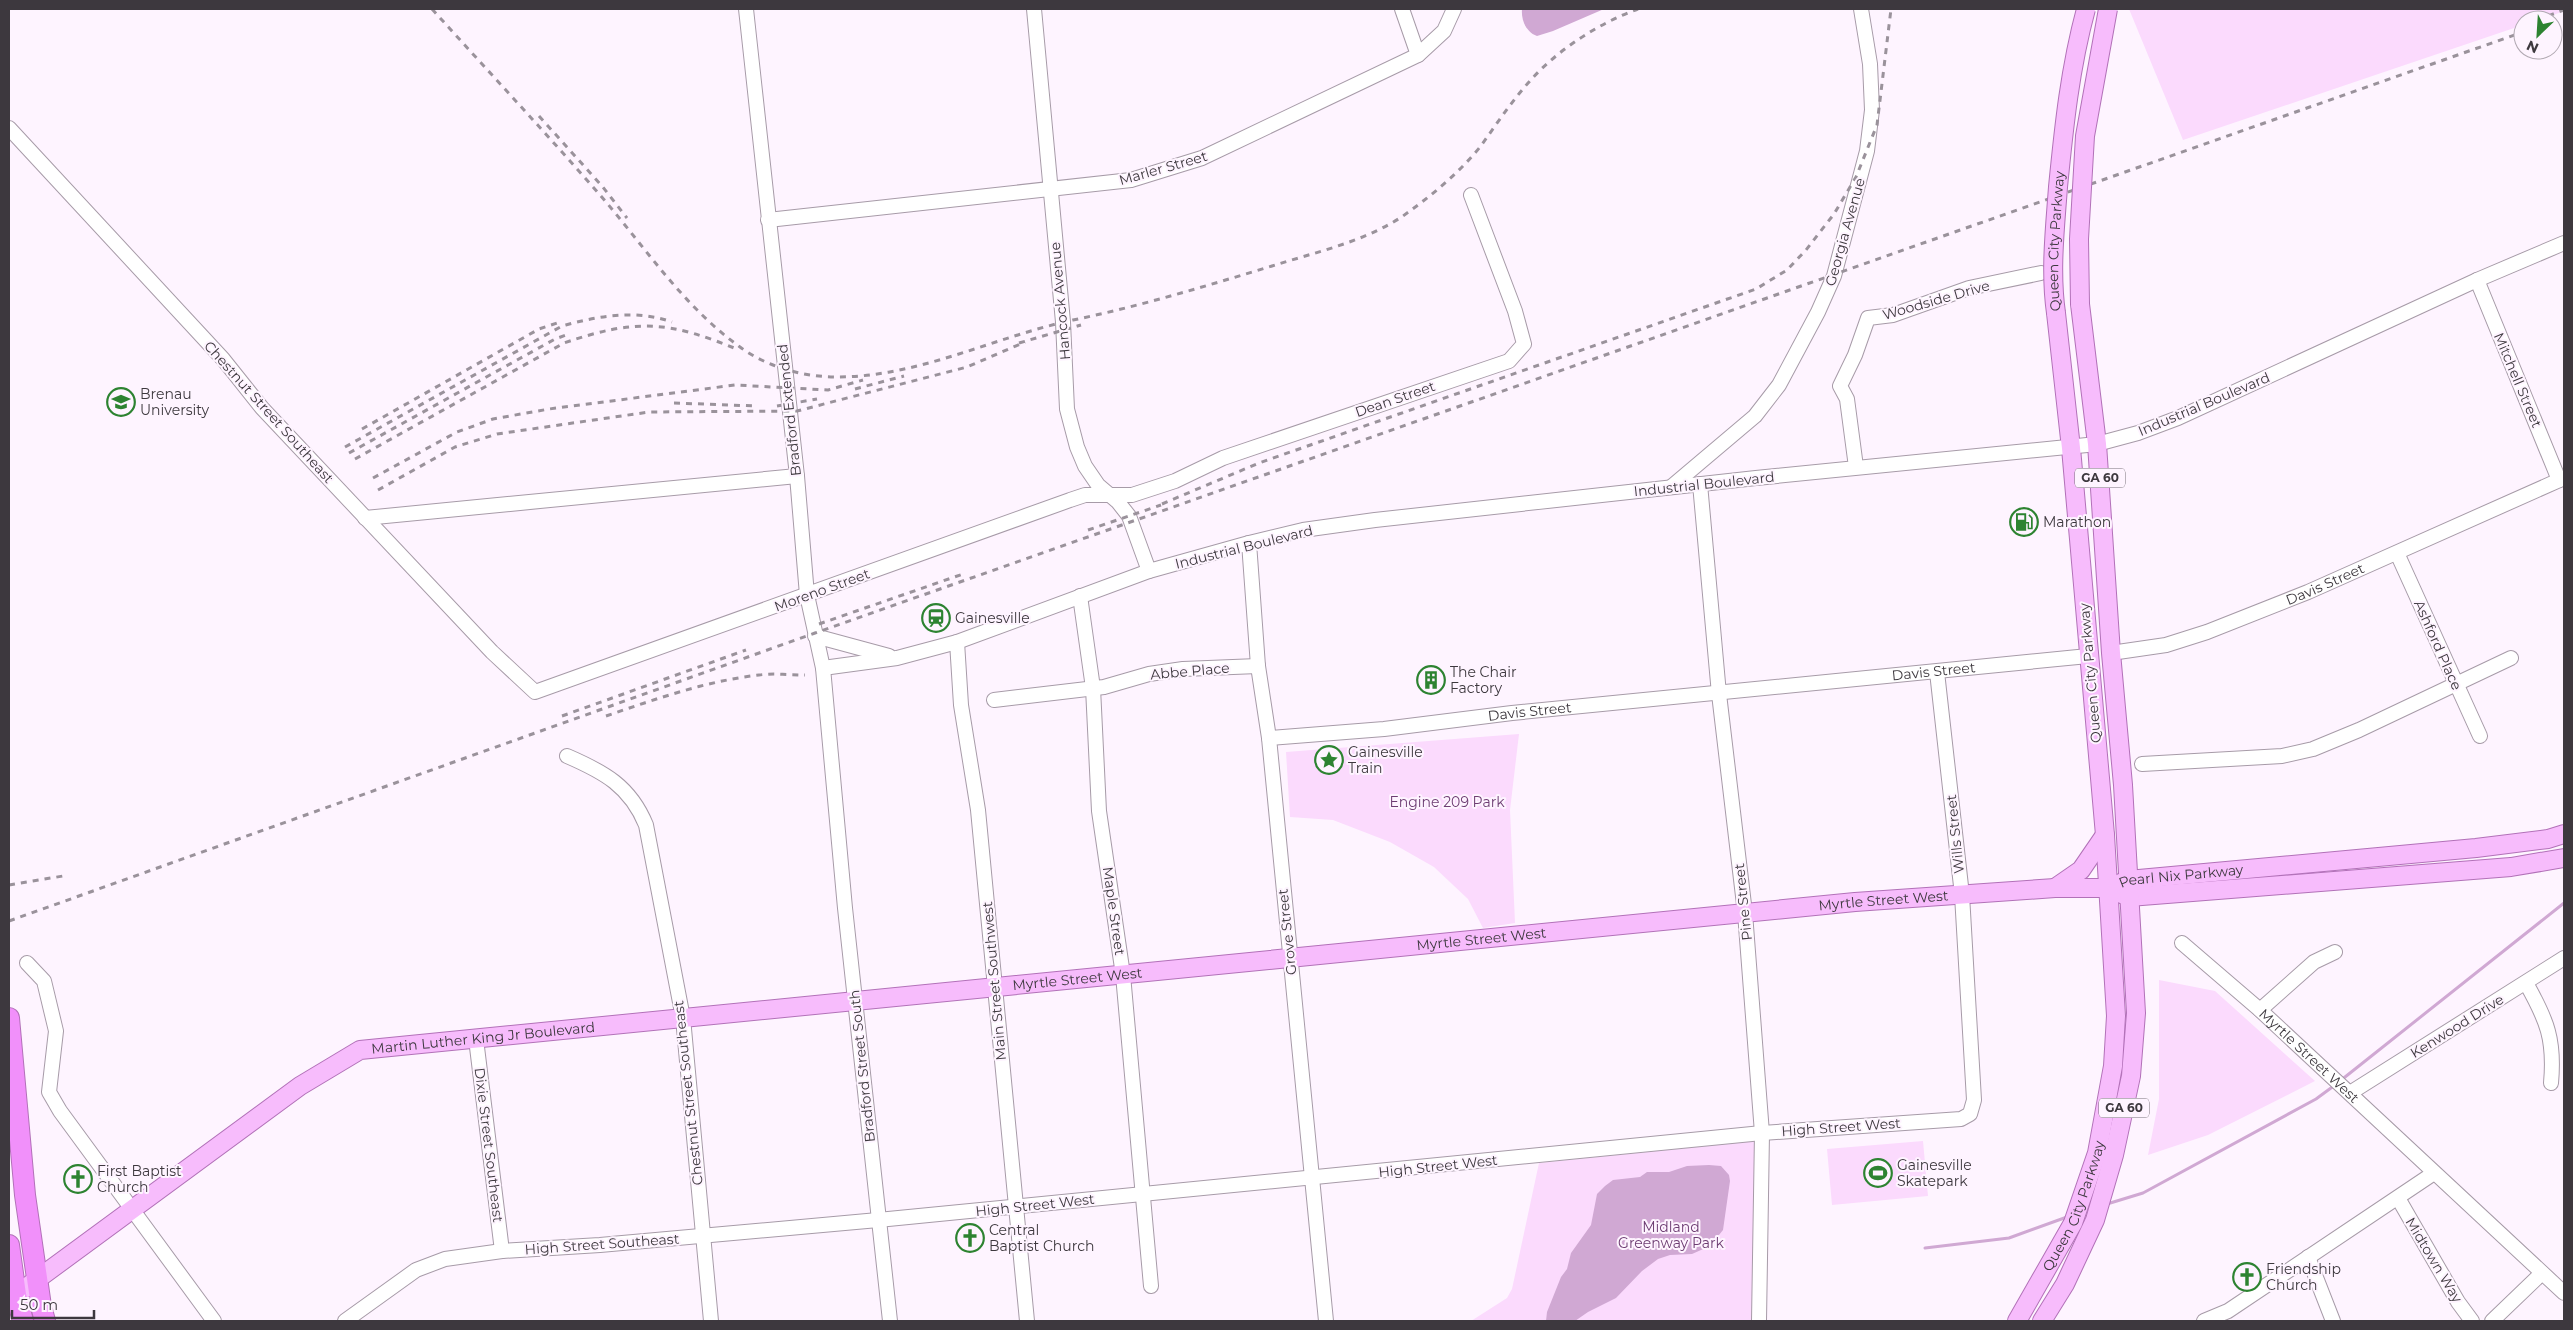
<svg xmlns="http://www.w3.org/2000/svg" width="2573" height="1330" font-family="Montserrat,sans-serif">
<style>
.green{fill:#fbdafd}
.water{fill:#d0a8d3}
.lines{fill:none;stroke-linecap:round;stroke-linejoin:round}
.stream{stroke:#d0a8d3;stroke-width:3}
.minor-casing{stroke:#a79ba8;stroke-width:16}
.major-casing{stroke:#b271b8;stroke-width:20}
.highway-casing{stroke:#b271b8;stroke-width:22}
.minor{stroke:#fff;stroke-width:14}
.major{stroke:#f7bcfc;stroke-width:18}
.highway{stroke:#f190fa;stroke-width:20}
.rail{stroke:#9a929b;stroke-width:3;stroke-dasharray:6 6;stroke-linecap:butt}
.major-bridge-casing{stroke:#b271b8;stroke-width:20;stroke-linecap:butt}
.major-bridge{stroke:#f7bcfc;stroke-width:18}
.labels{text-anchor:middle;stroke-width:4;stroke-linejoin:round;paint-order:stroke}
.shield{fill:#fef4ff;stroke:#777078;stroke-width:1}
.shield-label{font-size:12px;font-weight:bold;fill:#3d383e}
.street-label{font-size:14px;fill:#3d383e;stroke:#fef4ff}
.poi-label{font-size:14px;fill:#3d383e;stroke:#fef4ff;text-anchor:start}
.park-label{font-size:14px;fill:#6d3c72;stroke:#fef4ff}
</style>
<rect width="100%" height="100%" fill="#fef4ff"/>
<g class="green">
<path d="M2129,9H2564V11L2539,20H2523V25L2183,140Z"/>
<path d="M1519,734L1510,810L1515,923L1483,928L1468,899L1434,867L1390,842L1333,820L1290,817L1286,752Z"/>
<path d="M2159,980L2215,991L2315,1081L2208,1135L2148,1155L2159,1099Z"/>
<path d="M1754,1141L1757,1142L1753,1321H1471L1507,1298L1512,1289L1539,1163Z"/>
<path d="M1923,1141L1928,1196L1832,1205L1827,1149Z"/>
</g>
<g class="water">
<path d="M1522,9H1604L1553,31L1537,36C1526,32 1521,20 1522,9Z"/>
<path d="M1709,1165L1721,1166L1729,1175L1730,1181L1723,1230L1710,1246L1692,1254L1670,1255L1658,1259L1642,1271L1616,1298L1588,1312L1575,1321H1546L1547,1312L1561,1277L1567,1269L1571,1253L1591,1225L1597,1194L1605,1186L1613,1180L1640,1177L1647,1172H1669L1687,1166Z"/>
</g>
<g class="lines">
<g class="stream">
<path d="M2340,1081L2564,903"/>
<path d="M2107,1204L2143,1193L2316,1099L2335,1085"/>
<path d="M1925,1248L2009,1238L2067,1217"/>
</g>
<defs>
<g id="minor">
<path d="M746,9L797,476L807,595L823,668L845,908L890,1321"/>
<path d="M1034,9L1063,322L1067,409L1077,447L1085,466L1098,485L1118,502L1129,516L1149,571"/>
<path d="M1402,9L1418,55"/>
<path d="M9,128L223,359L262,408L492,652L535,692L1070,500L1085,495H1132L1175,481L1223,458L1509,361L1524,344L1515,311L1471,195"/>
<path d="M768,220L1131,180L1202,158L1418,55L1444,31L1454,9"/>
<path d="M2477,280L2559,480"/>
<path d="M1856,467L1847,399L1840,386L1855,355L1868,318L1893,315L1969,288L2041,273"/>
<path d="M1700,484L1719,694L1745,913L1762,1133L1759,1321"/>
<path d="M1671,487L1755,416L1779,385L1818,312L1834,276L1867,151L1872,110L1870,64L1861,9"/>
<path d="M365,518L797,476"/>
<path d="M1249,543L1258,666L1269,738L1326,1321"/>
<path d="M2397,553L2480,736"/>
<path d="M1080,596L1093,688L1099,811L1123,975L1151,1286"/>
<path d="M815,636L889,656"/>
<path d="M957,642L961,705L978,810L1027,1321"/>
<path id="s1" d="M2111,653L2166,645L2207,632L2308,592L2564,478"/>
<path d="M823,668L897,658L957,642L1149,571L1249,543L1303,530L1375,520L1756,478L2097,444L2138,433L2178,418L2477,280L2564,243"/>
<path d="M994,700L1104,687L1149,674L1183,669L1258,666"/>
<path id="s2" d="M1269,738L1384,729L1512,713L2088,656"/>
<path d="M567,756C604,772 630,786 646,825L683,1018L711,1321"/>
<path d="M2142,764L2282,756L2313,749L2359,730L2511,658"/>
<path id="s3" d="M2182,943L2260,1010L2564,1293"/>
<path d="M27,963L44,981L56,1031L49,1092L60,1111L214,1321"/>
<path d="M2526,983C2547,1020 2555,1040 2551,1083"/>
<path d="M2260,1010L2314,962L2335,952"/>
<path d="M476,1039L502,1251"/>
<path d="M2350,1093L2564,958"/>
<path d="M2398,1198L2458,1302L2472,1321"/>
<path d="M2308,1257L2333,1321"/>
<path d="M345,1321L416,1270L445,1259L502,1251L600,1245L878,1220L1762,1133L1961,1119L1970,1114L1974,1100L1962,895L1937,672"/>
<path d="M2204,1321L2228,1311L2434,1173"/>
<path d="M2492,1321L2542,1273"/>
</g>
<g id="major">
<path id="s4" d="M2118,884L2128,880L2476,848L2548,839L2564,834"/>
<path d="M2055,888L2081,870L2105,835"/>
<path id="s5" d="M9,1300L300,1086L360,1050L1855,902L2055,888H2107L2129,897L2511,867L2564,858"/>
<path id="s6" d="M2017,1321L2073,1223L2097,1153L2113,1066L2116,1016L2105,835L2071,448L2056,313"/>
<path d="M2042,1321L2065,1284L2095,1220L2114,1155L2131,1076L2136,1013L2123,785L2111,653L2097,444L2080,304"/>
</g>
<g id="highway">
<path d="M9,1018L25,1195L41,1306L45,1321"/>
<path d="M9,1245L16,1295L23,1321"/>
</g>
</defs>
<use href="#minor" class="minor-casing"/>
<use href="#major" class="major-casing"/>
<use href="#highway" class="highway-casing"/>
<use href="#minor" class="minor"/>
<use href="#major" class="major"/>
<use href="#highway" class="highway"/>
<g class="rail">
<path d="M432,9C488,71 545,132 600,195C645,247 683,306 740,347C767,367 803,377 837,377C919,377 994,337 1073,320C1141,306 1206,286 1272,266C1316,252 1364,242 1403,216C1431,196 1458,174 1480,147C1496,125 1511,102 1529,82C1557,50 1599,23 1638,9"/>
<path d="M2537,20L2564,10"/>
<path d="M539,116L602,186L627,218"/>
<path d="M1019,343L1081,325"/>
<path d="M855,389L904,376"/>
<path d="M674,403L757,406"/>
<path d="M777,406L817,399"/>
<path d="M362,429L539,329L560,322"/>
<path d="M345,447L562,326C598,316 635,309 672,322"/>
<path d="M349,453L555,339L569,334"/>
<path d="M355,459L564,343C637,318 669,321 739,350"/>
<path d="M373,478L457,432L493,419L549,409L735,385L828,390L863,380"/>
<path d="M378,490L455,447L497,434L649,412L797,411L967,367L1025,342"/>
<path d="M1162,504L1259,463L1756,289L1787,270L1806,250L1834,214L1856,177L1877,125L1891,9"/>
<path d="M1088,530L1161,505"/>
<path d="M819,624L963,574"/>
<path d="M562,716L746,650"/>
<path d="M606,716C656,699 706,681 759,675C774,673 790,675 805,675"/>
<path d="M9,885L63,876"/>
<path d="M9,921L815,633L2523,32"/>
</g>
<defs>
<g id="major-bridge">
<path d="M2080,304L2079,239L2085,136L2108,9"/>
<path id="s7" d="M2056,313C2050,271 2055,229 2058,187C2064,126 2070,68 2086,9"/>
</g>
</defs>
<use href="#major-bridge" class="major-bridge-casing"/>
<use href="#major-bridge" class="major-bridge"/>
</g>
<defs>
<symbol id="university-ring" viewBox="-11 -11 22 22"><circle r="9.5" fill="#fef4ff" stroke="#2d8331" stroke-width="1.5"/><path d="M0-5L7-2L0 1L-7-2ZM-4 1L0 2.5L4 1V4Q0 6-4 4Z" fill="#2d8331"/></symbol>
<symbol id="fuel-ring" viewBox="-11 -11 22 22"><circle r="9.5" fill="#fef4ff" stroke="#2d8331" stroke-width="1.5"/><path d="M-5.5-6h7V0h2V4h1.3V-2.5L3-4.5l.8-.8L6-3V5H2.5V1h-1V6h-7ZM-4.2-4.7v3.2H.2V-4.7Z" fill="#2d8331"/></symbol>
<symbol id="station-ring" viewBox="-11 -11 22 22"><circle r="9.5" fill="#fef4ff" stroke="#2d8331" stroke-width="1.5"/><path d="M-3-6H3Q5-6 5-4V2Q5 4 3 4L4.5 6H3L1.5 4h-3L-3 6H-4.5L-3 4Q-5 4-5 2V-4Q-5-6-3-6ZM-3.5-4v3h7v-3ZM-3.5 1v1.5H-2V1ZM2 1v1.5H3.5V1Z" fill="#2d8331"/></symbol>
<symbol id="building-ring" viewBox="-11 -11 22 22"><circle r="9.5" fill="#fef4ff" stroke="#2d8331" stroke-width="1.5"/><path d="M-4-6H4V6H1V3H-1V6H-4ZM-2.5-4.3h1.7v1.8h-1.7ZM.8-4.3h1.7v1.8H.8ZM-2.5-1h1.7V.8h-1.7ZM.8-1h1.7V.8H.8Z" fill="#2d8331"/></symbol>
<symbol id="sight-ring" viewBox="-11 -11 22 22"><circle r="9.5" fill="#fef4ff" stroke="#2d8331" stroke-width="1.5"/><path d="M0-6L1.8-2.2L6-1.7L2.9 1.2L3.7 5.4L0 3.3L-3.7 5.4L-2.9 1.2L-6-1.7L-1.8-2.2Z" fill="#2d8331"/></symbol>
<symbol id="stadium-ring" viewBox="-11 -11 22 22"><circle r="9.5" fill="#fef4ff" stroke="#2d8331" stroke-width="1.5"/><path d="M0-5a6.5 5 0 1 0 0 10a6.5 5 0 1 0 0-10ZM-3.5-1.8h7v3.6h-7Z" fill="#2d8331"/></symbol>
<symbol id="church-ring" viewBox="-11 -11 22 22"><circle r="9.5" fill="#fef4ff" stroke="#2d8331" stroke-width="1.5"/><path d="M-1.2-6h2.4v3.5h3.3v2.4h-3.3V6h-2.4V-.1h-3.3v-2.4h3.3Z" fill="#2d8331"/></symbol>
</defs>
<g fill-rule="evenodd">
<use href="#university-ring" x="105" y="386" width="32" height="32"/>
<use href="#fuel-ring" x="2008" y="506" width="32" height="32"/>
<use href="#station-ring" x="920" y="602" width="32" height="32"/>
<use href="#building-ring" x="1415" y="664" width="32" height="32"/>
<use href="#sight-ring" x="1313" y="744" width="32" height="32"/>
<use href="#stadium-ring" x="1862" y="1157" width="32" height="32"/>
<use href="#church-ring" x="62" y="1163" width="32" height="32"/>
<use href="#church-ring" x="954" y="1222" width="32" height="32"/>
<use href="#church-ring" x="2231" y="1261" width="32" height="32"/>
</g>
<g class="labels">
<g class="shield">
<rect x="2075" y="468.5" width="50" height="19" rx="4"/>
<rect x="2099" y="1098.5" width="50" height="19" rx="4"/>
</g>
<g class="shield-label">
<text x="2100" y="482">GA 60</text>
<text x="2124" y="1112">GA 60</text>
</g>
<g class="street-label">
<text transform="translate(1163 168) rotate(-16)" y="5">Marler Street</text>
<text transform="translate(1845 232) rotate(-74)" y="5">Georgia Avenue</text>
<text dy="5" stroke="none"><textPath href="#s7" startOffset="72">Queen City Parkway</textPath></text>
<text transform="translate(1936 300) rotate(-16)" y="5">Woodside Drive</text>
<text transform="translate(1060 301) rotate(-95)" y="5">Hancock Avenue</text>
<text transform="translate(2518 380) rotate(67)" y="5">Mitchell Street</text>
<text transform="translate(1395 399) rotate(-19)" y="5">Dean Street</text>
<text transform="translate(2204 404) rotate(-23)" y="5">Industrial Boulevard</text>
<text transform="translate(789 410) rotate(-96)" y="5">Bradford Extended</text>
<text transform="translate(269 412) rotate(48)" y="5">Chestnut Street Southeast</text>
<text transform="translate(1704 484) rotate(-6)" y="5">Industrial Boulevard</text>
<text transform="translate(1244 547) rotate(-14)" y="5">Industrial Boulevard</text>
<text dy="5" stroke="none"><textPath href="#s1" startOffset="226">Davis Street</textPath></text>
<text transform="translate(822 590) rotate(-20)" y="5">Moreno Street</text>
<text transform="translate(2438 645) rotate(66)" y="5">Ashford Place</text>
<text transform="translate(1190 671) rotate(-5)" y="5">Abbe Place</text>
<text dy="5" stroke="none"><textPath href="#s2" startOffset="668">Davis Street</textPath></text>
<text transform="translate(2090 673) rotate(-95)" y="5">Queen City Parkway</text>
<text dy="5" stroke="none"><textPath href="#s2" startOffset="262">Davis Street</textPath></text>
<text transform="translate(1955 834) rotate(-96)" y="5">Wills Street</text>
<text dy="5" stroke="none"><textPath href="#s4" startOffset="64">Pearl Nix Parkway</textPath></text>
<text dy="5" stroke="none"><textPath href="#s5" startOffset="1962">Myrtle Street West</textPath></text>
<text transform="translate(1743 902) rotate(-96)" y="5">Pine Street</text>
<text transform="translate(1114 911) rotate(82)" y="5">Maple Street</text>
<text transform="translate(1287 932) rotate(-96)" y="5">Grove Street</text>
<text dy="5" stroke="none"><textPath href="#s5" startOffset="1558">Myrtle Street West</textPath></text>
<text dy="5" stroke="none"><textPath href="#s5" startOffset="1152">Myrtle Street West</textPath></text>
<text transform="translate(994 981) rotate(-95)" y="5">Main Street Southwest</text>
<text transform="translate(2457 1026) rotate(-32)" y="5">Kenwood Drive</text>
<text dy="5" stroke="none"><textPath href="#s5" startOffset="555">Martin Luther King Jr Boulevard</textPath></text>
<text dy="5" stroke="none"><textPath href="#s3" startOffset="170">Myrtle Street West</textPath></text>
<text transform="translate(862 1066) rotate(-96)" y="5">Bradford Street South</text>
<text transform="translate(688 1093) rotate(-96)" y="5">Chestnut Street Southeast</text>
<text transform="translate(1841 1127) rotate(-4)" y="5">High Street West</text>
<text transform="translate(489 1145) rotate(83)" y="5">Dixie Street Southeast</text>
<text transform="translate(1438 1166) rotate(-6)" y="5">High Street West</text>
<text transform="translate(1035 1205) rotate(-6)" y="5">High Street West</text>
<text dy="5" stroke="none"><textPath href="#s6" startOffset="129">Queen City Parkway</textPath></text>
<text transform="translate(602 1244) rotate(-4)" y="5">High Street Southeast</text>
<text transform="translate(2434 1260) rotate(59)" y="5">Midtown Way</text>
</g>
<g class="poi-label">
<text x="140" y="399">Brenau<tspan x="140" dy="16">University</tspan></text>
<text x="2043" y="527">Marathon</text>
<text x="955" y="623">Gainesville</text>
<text x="1450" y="677">The Chair<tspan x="1450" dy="16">Factory</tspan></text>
<text x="1348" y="757">Gainesville<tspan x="1348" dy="16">Train</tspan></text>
<text x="1897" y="1170">Gainesville<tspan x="1897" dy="16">Skatepark</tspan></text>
<text x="97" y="1176">First Baptist<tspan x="97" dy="16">Church</tspan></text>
<text x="989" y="1235">Central<tspan x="989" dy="16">Baptist Church</tspan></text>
<text x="2266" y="1274">Friendship<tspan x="2266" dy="16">Church</tspan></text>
</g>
<g class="park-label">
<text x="1447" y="807">Engine 209 Park</text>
<text x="1671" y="1232">Midland<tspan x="1671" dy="16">Greenway Park</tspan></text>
</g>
</g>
<rect width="2573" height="1330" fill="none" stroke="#3d383e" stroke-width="20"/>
<g transform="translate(2538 35) rotate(205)"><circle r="24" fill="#fef4ff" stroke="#b1a9b2"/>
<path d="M0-4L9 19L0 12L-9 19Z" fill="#2d8331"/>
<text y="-8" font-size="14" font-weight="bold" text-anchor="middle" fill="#3d383e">N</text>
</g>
<path d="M12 1310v8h82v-8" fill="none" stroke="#3d383e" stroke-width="2.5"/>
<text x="20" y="1310" font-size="15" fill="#3d383e" stroke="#fef4ff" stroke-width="4" paint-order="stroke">50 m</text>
</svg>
